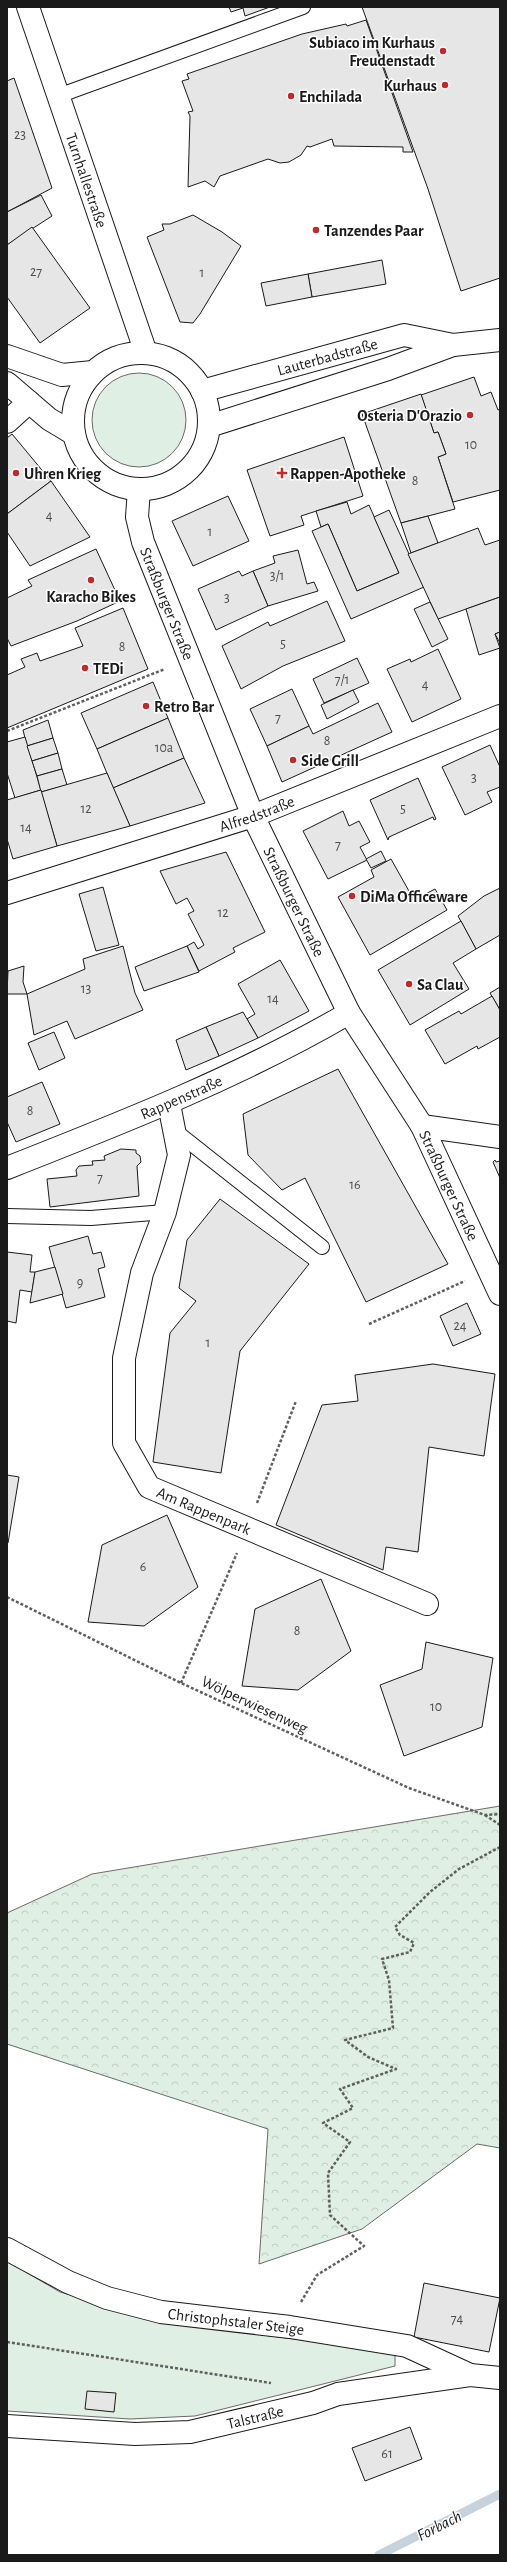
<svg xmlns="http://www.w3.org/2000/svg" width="507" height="2562" font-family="'Alegreya Sans',sans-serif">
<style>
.grass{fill:#e0efe3;stroke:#6a6a6a}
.forest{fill:url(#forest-crowns);stroke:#6a6a6a}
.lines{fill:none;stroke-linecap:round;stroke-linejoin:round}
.stream{stroke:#c6d2dc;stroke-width:9}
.building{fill:#e6e6e6;stroke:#1a1a1a}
.lane-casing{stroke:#1a1a1a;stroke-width:16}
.street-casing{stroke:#1a1a1a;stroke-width:24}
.secondary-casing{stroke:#1a1a1a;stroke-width:24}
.primary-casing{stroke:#1a1a1a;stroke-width:24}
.path{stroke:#5f5f5f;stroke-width:2.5;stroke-dasharray:3 2;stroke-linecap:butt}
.lane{stroke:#fff;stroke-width:14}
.street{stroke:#fff;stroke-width:22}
.secondary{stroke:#fff;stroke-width:22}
.primary{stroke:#fff;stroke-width:22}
.poi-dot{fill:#c62828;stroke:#fff;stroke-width:1.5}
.labels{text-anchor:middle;stroke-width:3;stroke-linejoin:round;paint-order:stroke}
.number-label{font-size:14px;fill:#4d4d4d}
.poi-label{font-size:16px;font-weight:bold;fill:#1a1a1a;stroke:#fff;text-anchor:start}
.street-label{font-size:16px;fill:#1a1a1a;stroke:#fff}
.water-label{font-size:17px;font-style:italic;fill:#1a1a1a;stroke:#fff}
</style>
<defs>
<pattern id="forest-crowns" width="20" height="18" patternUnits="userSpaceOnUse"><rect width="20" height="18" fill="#e0efe3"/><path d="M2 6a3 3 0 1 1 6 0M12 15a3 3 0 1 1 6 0" fill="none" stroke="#c0ccc2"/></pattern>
</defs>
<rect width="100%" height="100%" fill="#fff"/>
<g class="grass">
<circle cx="139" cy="420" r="47"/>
<path d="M7,2261L60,2292L161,2322L395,2352V2366L195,2416L130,2419L7,2411Z"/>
</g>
<path class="forest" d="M500,1806V2148L477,2144L362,2229L259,2264L268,2129L7,2044V1913L92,1874Z"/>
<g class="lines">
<path class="stream" d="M379,2555L500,2494"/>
</g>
<g class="building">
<path d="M229,7H270L245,16L243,8L231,12Z"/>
<path d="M362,7H500V278L461,291L428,189Z"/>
<path d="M366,20L413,152H403V147L334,146L332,139L310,147L307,146L301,155L289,162L280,163L268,159L220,176L214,187L205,181L188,187L190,116L188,112L193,111L182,81L189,79L187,74L302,34L346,24L347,26Z"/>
<path d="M14,78L52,188L7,212V81Z"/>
<path d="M41,195L52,216L7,245V212Z"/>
<path d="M193,215L222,232L241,246L200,314L193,323L180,322L147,237L164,230L162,224H170Z"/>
<path d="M32,227L90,308L40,343L7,297V245Z"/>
<path d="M382,260L386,284L312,297L308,274Z"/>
<path d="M308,274L312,297L266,306L261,283Z"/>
<path d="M474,377L481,396L491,392L498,410L500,409V490L453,502L438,457L446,454L438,432L434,433L421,395Z"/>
<path d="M421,394L434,433L438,432L446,454L438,457L455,509L401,523L362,414Z"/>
<path d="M12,434L51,481L7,514V438Z"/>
<path d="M344,437L363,496L301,516L304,525L270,536L247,470Z"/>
<path d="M51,481L90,537L30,566L7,532V514Z"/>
<path d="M228,496L249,541L193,566L172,521Z"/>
<path d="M347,502L351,514L369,505L399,573L357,591L328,524L321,527L316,511Z"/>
<path d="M389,510L424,587L351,619L312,531L328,524L357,591L399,573L374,517Z"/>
<path d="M428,516L438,543L411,553L401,523Z"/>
<path d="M478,528L485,545L500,540V597L438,619L408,554Z"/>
<path d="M96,549L120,601L77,621L11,646L7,638V598L32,586L28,580Z"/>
<path d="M298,550L307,584L314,582L318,591L268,606L253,571L275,563L273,556Z"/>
<path d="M239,571L242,576L253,571L268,606L216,630L198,589Z"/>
<path d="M500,597V632L495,634L500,648L479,655L466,609Z"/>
<path d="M327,601L345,641L283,666L241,689L222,646L268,622L270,626Z"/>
<path d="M430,602L448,639L432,647L414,609Z"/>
<path d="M123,608L148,669L7,728V675L25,667L21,659L37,653L40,661L83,646L75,628Z"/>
<path d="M500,632V643L495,634Z"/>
<path d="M438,649L461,699L412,722L387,669L410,659L411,662Z"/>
<path d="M357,658L369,683L324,703L313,679Z"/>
<path d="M153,682L168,718L97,749L81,713Z"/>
<path d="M292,689L309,726L267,746L250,709Z"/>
<path d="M353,690L359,702L327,719L321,705Z"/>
<path d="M378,703L392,732L282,782L267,746L309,726L313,734Z"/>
<path d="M168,718L184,758L113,788L97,749Z"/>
<path d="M48,720L53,738L27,746L23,730Z"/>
<path d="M25,737L41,790L15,798L7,773V742Z"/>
<path d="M53,738L58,753L32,761L27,746Z"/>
<path d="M490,745L500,767V787L487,792L492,802L465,815L442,767Z"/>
<path d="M58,753L62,769L37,776L32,761Z"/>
<path d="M184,758L205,803L130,826L113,788Z"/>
<path d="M62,769L67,785L41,792L37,776Z"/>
<path d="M107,773L130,826L57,846L41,792Z"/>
<path d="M418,778L436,819L434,820L433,817L389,837L388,840L370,800Z"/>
<path d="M41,790L57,846L13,859L7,839V800Z"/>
<path d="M343,811L349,826L359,821L370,842L360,847L367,860L328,879L303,831Z"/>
<path d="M381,851L386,861L371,868L366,859Z"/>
<path d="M226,852L265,932L233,948L235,952L199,971L187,946L194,942L198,949L204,945L188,914L194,911L187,898L176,904L160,871Z"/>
<path d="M391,859L414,900L435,889L447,910L370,955L338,897L374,877L371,870Z"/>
<path d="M103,887L119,945L96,951L79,894Z"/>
<path d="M500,888V935L476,949L458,916L484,896Z"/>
<path d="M461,921L476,949L453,963L469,989L410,1025L378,970Z"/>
<path d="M123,946L135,993L143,1010L75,1039L67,1021L34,1035L27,994L85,969L83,959Z"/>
<path d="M187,946L199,972L144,991L135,967Z"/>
<path d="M280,960L309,1011L258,1038L247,1019L255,1014L238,984Z"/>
<path d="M24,966L23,982L27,994H7L8,971Z"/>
<path d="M500,987V1010L490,993Z"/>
<path d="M492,996L500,1010V1037L478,1049L477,1046L445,1064L425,1030L459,1011L461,1014Z"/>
<path d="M243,1012L258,1038L219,1056L206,1027Z"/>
<path d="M206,1027L219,1056L186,1070L176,1040Z"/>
<path d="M54,1032L65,1058L39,1070L28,1043Z"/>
<path d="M338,1069L448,1264L366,1302L305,1178L282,1190L248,1155L243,1114Z"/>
<path d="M42,1082L60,1124L16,1142L7,1122V1097Z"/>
<path d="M121,1149L136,1150V1153L140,1156L141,1162L137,1166L139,1196L50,1207L47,1179L77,1176L76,1170L79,1166L93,1165L92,1161L105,1160L104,1156Z"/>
<path d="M495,1160L496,1162L500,1161V1178L493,1162Z"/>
<path d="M220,1199L309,1264L240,1351L221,1473L153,1462L170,1333L196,1301L179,1288L187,1240Z"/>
<path d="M88,1236L93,1254L101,1252L105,1267L98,1269L105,1297L66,1308L49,1247Z"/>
<path d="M7,1252L32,1255L30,1272H35L32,1292L20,1290L16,1323L7,1321Z"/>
<path d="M55,1267L63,1294L30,1303L35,1272Z"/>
<path d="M467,1303L481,1334L453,1346L440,1316Z"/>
<path d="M433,1364L495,1374L484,1456L429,1447L418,1552L386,1547L383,1570L276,1525L322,1405L358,1401L355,1375Z"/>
<path d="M7,1475L19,1477L8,1543H7Z"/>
<path d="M167,1515L198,1587L144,1626L88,1622L102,1545Z"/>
<path d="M321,1579L351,1651L298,1690L242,1686L255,1609Z"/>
<path d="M426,1642L493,1658L482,1727L404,1756L380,1685L422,1669Z"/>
<path d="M424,2283L500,2298L489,2352L414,2337Z"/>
<path d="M87,2391L116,2393L114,2412L85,2409Z"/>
<path d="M410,2427L422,2459L365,2481L352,2448Z"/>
</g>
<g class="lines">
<defs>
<g id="lane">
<path d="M58,96L303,7"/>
<path d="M174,1130L322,1247"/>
<path d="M7,1216L91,1218L165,1212"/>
</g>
<g id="street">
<path id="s1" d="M28,7L146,353"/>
<path d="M7,422L29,402"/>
<path id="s2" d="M7,893L253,816L500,716"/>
<path id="s3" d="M169,1104L179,1155L165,1212L142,1273L124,1358V1443L149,1487L427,1604"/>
<path d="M422,1126L500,1137"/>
<path id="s4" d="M7,1168C124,1122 241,1076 349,1013"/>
<path id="s5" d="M7,2249L68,2282L107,2298L161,2312L290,2327L407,2346L470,2375"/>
<path id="s6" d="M7,2426L135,2434L190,2432L313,2403L338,2394L470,2375L500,2378"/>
</g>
<g id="secondary">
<path id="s7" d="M202,391L404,335L453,345L500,340"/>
<path d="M209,426L388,369L453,345"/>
</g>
<g id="primary">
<circle cx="141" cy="421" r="68"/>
<path d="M7,356L62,375L93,372"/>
<path d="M7,383L49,419L74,434"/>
<path id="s8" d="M139,489L137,517L143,542L253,816L349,1013L422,1126L500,1294"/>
</g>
</defs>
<use href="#lane" class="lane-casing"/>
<use href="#street" class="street-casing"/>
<use href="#secondary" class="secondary-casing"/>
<use href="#primary" class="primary-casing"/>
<g class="path">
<path d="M7,731L165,669"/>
<path d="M369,1324L465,1281"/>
<path d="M257,1503L296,1401"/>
<path d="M7,1597L181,1683L409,1788L485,1815L500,1814"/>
<path d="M181,1683L237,1553"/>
<path d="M485,1815L500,1825"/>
<path d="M301,2302L317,2275L364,2246L330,2215L328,2173L350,2142L323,2123L353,2108L340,2089L396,2069L368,2057L345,2040L393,2028L389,1980L382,1959L410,1952L414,1943L400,1935L395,1927L430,1892L459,1869L500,1847"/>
<path d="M7,2342L271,2383"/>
</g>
<use href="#lane" class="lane"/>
<use href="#street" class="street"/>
<use href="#secondary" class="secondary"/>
<use href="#primary" class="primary"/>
</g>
<g class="poi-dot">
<circle cx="443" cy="51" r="4"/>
<circle cx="445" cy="85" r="4"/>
<circle cx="291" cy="96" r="4"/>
<circle cx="316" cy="230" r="4"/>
<circle cx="470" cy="415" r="4"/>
<circle cx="16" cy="473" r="4"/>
<path d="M280 467h4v4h4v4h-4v4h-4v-4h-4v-4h4z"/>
<circle cx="91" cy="580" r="4"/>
<circle cx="85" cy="668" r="4"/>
<circle cx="146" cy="706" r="4"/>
<circle cx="293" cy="760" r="4"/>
<circle cx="352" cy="896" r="4"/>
<circle cx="409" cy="984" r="4"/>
</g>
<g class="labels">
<g class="number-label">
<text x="20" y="139">23</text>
<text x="36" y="276">27</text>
<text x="202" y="277">1</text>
<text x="471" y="449">10</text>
<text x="415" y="485">8</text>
<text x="49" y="520">4</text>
<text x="210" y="536">1</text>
<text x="277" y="580">3/1</text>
<text x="227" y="602">3</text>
<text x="283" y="648">5</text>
<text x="122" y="651">8</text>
<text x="342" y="684">7/1</text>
<text x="425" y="689">4</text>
<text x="278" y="722">7</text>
<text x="327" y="745">8</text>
<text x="164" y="752">10a</text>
<text x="474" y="782">3</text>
<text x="86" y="813">12</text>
<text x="403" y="813">5</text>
<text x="26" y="832">14</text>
<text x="338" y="849">7</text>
<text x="223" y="917">12</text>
<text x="86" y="993">13</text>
<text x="273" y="1003">14</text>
<text x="30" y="1115">8</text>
<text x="100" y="1182">7</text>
<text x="355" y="1189">16</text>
<text x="80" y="1287">9</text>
<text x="460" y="1330">24</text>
<text x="208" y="1347">1</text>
<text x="143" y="1571">6</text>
<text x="297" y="1635">8</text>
<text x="436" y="1711">10</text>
<text x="457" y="2323">74</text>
<text x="387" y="2458">61</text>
</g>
<g class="poi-label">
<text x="435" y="48" text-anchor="end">Subiaco im Kurhaus<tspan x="435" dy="18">Freudenstadt</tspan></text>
<text x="437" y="91" text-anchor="end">Kurhaus</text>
<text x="299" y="102">Enchilada</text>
<text x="324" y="236">Tanzendes Paar</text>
<text x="462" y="421" text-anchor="end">Osteria D'Orazio</text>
<text x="24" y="479">Uhren Krieg</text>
<text x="290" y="479">Rappen-Apotheke</text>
<text x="91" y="602" text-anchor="middle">Karacho Bikes</text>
<text x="93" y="674">TEDi</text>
<text x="154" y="712">Retro Bar</text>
<text x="301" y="766">Side Grill</text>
<text x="360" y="902">DiMa Officeware</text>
<text x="417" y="990">Sa Clau</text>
</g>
<g class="street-label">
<text dy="6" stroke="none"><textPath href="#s1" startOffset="183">Turnhallestraße</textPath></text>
<text dy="6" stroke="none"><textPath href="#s7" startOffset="130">Lauterbadstraße</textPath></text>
<text dy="6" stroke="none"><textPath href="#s8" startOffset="120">Straßburger Straße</textPath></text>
<text dy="6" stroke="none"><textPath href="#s2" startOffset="262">Alfredstraße</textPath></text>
<text dy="6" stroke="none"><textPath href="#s8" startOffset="444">Straßburger Straße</textPath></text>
<text dy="6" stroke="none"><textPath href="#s4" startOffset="188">Rappenstraße</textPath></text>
<text dy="6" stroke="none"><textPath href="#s8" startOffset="768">Straßburger Straße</textPath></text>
<text dy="6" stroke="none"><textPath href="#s3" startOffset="458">Am Rappenpark</textPath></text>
<text transform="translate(255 1704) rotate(25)" y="6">Wölperwiesenweg</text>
<text dy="6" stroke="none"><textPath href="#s5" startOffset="243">Christophstaler Steige</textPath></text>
<text dy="6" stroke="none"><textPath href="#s6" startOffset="250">Talstraße</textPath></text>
</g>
<g class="water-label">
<text transform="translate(439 2525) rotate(-27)" y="6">Forbach</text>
</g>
</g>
<rect width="507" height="2562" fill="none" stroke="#1a1a1a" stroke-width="16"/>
</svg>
